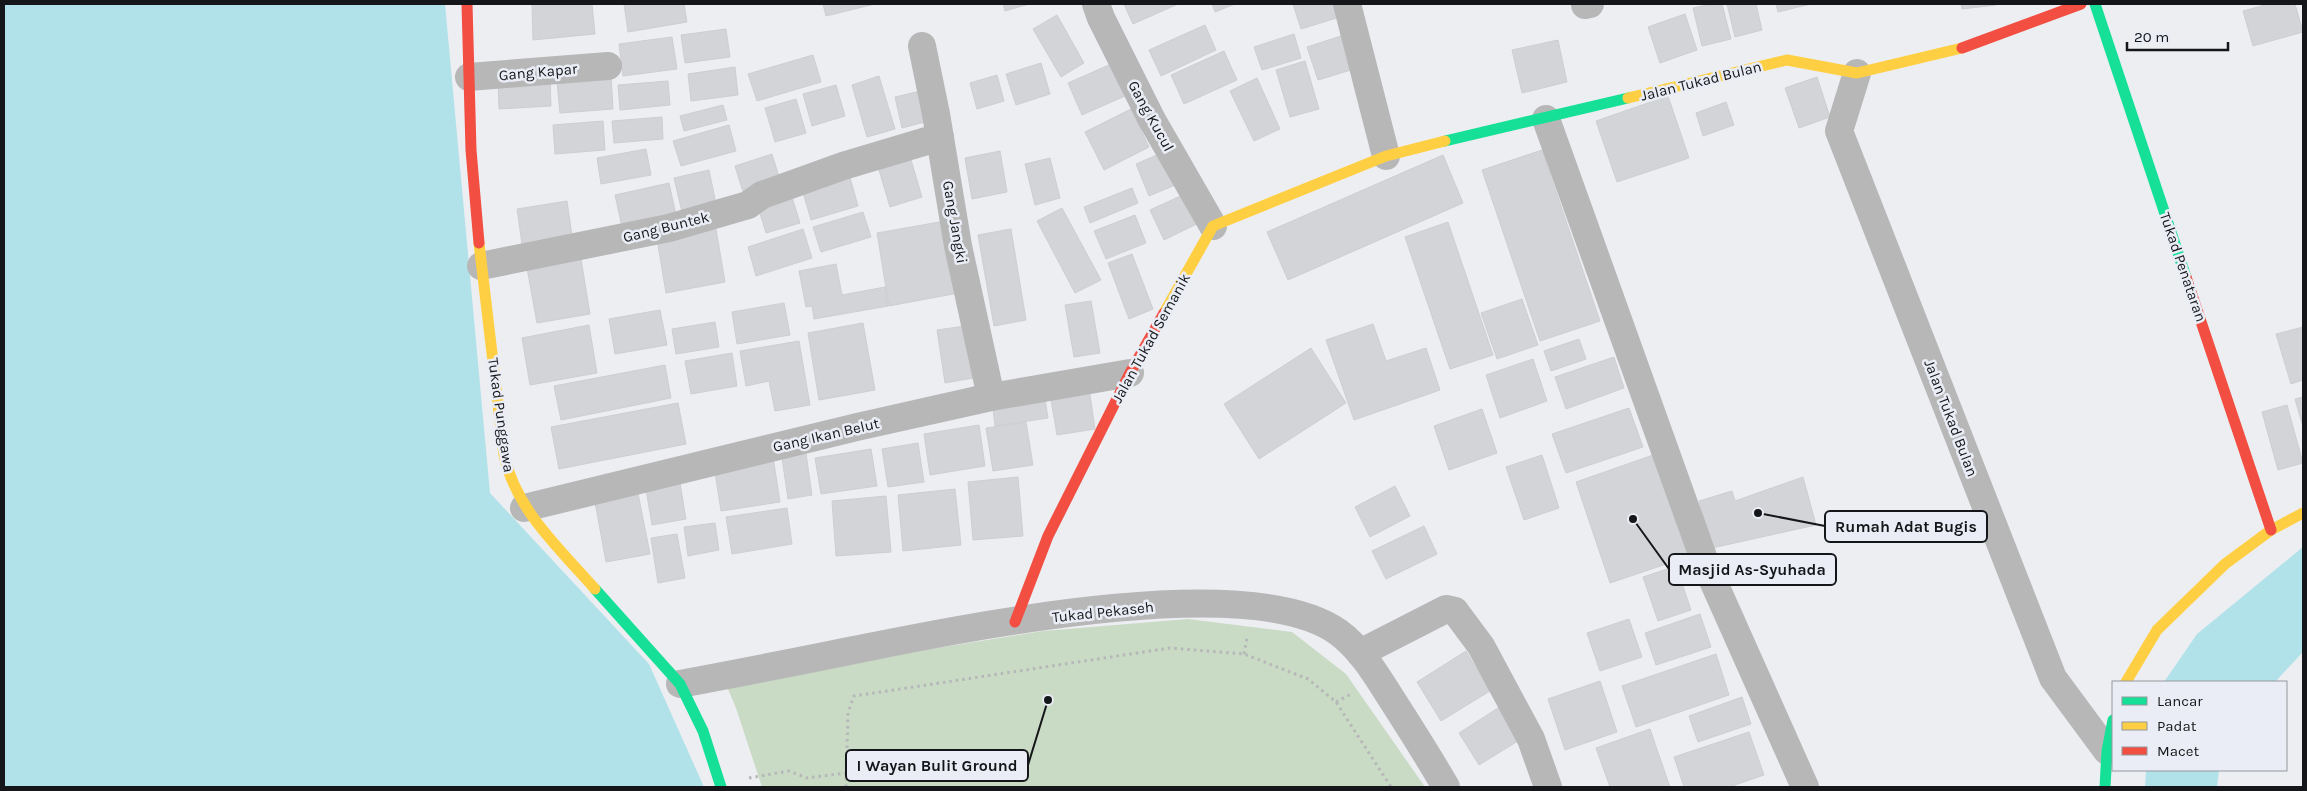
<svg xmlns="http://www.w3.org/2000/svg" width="2307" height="791" font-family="Karla,sans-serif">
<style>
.green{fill:#c9dac5}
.water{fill:#b1e2ea}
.building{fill:#d3d4d7;stroke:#cdced0}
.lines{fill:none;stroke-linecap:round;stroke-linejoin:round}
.path{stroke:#b6b7b8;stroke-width:3;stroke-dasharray:2.5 4;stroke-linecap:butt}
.street{stroke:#b7b7b8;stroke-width:28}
.fast{stroke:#16e098;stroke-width:11}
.slow{stroke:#ffcf43;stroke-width:11}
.jam{stroke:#f24e42;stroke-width:11}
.labels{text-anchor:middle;stroke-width:5;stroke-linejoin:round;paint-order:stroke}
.street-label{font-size:15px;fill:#151619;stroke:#eaedf5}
.leader{fill:none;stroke:#151619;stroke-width:2}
.callout-dot{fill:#151619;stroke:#eaedf5;stroke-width:2}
.callout{fill:#eaedf5;stroke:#151619;stroke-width:2}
.callout-label{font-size:16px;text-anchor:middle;font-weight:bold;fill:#151619}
</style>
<rect width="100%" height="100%" fill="#edeef2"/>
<path class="green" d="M1188,619L1292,632L1346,674L1425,787H762L736,708L725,682L1043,631Z"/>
<g class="water">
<path d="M4,4H445L490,493L649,664L704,787H4Z"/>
<path d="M2303,547V652L2275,682H2164L2197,634Z"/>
<path d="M2146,770H2219L2217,787H2145Z"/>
</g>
<g class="building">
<path d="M532,4H592L595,34L533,40Z"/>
<path d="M624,4H684L687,22L628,32Z"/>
<path d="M823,4H875L826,16Z"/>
<path d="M1003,4H1029L1005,11Z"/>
<path d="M1124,4H1178L1133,24Z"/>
<path d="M1212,4H1235L1215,12Z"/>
<path d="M1293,4H1336L1340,17L1301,29Z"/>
<path d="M1712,4H1722L1731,39L1702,46L1693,8Z"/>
<path d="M1727,4H1756L1762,30L1735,37Z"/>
<path d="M1776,4H1811L1778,12Z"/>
<path d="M1961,4H1996V5L1962,9Z"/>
<path d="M2269,4H2295L2303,32L2253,46L2243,11Z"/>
<path d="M1685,14L1697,50L1660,63L1648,27Z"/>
<path d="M1057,15L1084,63L1061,77L1033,29Z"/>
<path d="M1205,25L1216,50L1161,76L1149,50Z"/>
<path d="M726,29L730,57L685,63L681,35Z"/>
<path d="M1294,34L1301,58L1262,70L1254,47Z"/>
<path d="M1341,36L1351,70L1318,80L1307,47Z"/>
<path d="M672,37L677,69L623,76L619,44Z"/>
<path d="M1558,40L1567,82L1522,93L1512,50Z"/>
<path d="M1224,51L1237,80L1184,104L1171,75Z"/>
<path d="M813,55L821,82L757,101L748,74Z"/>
<path d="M1120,60L1134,92L1082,115L1068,83Z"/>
<path d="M1305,61L1319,109L1290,117L1276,70Z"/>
<path d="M1041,63L1050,94L1016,105L1006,74Z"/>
<path d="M735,67L738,95L691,101L688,74Z"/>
<path d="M997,75L1004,101L977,109L970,83Z"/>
<path d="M879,76L895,129L867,137L852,85Z"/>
<path d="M550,77L551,106L499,109L498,80Z"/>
<path d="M611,77L613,109L560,113L557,82Z"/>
<path d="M1817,77L1830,117L1799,128L1785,88Z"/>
<path d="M1257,78L1280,129L1254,141L1230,91Z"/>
<path d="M668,81L670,105L620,110L618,85Z"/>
<path d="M836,85L845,116L812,126L803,94Z"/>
<path d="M929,89L936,119L902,128L895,97Z"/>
<path d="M1668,96L1689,158L1617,182L1596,121Z"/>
<path d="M796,99L806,133L775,142L765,108Z"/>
<path d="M1726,102L1734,125L1703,136L1696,113Z"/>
<path d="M723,105L727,120L684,131L680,116Z"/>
<path d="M1131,109L1149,147L1104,170L1085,132Z"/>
<path d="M662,117L663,139L614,143L612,121Z"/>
<path d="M603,121L605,150L555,154L553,125Z"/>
<path d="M729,125L736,151L681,166L673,141Z"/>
<path d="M646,149L651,175L601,184L597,158Z"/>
<path d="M1542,150L1600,321L1540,341L1482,170Z"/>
<path d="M1000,151L1007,192L972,199L965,158Z"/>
<path d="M1166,151L1180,183L1149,196L1136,164Z"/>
<path d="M772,154L780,180L743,192L735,166Z"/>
<path d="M1443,155L1463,203L1288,280L1267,232Z"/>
<path d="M1050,158L1060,198L1035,205L1025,164Z"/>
<path d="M911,160L922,197L890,207L879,170Z"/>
<path d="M709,170L716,204L682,212L674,178Z"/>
<path d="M849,174L858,206L811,220L802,189Z"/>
<path d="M669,183L676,215L622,227L615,195Z"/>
<path d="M1132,188L1138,203L1090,223L1084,207Z"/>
<path d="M1187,193L1201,222L1164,240L1150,210Z"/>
<path d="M791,194L800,223L766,233L757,204Z"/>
<path d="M567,201L572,236L522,244L517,209Z"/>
<path d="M1062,208L1101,280L1075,293L1037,221Z"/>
<path d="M863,212L871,237L821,252L813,227Z"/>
<path d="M1135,215L1146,243L1106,259L1094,231Z"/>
<path d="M951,220L964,292L889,306L877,233Z"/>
<path d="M1448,222L1493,355L1450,369L1405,237Z"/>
<path d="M716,229L725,282L666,293L657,239Z"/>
<path d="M803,229L812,258L756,276L748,247Z"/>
<path d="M1011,229L1026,320L994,326L978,235Z"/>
<path d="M1132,254L1153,309L1129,319L1108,263Z"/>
<path d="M581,259L590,314L537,323L527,268Z"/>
<path d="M836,264L842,295L885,287L888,306L814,319L812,306L806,307L799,271Z"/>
<path d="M1522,299L1538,345L1497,359L1481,313Z"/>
<path d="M1091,301L1100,353L1074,357L1065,305Z"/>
<path d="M784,303L790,335L737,344L732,312Z"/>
<path d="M660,310L667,345L615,354L609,319Z"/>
<path d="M715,322L719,347L676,354L672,329Z"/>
<path d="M863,323L875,390L819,400L808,333Z"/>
<path d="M1373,324L1386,361L1426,348L1440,390L1354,420L1326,340Z"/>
<path d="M589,325L597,373L530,385L522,338Z"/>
<path d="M965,326L973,378L945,383L937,330Z"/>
<path d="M2303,327V380L2291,384L2276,334Z"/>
<path d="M1579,339L1586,359L1551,371L1544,351Z"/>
<path d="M799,341L810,405L775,411L769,381L746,386L740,351Z"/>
<path d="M1311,348L1346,403L1259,459L1224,404Z"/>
<path d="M732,353L737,386L691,394L685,361Z"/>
<path d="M1614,357L1624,388L1566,409L1555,377Z"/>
<path d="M1533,359L1547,401L1500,418L1486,375Z"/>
<path d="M665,365L671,398L561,420L554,386Z"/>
<path d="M1089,388L1095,429L1057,435L1050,394Z"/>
<path d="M1044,393L1048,418L995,426L992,401Z"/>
<path d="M2303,397V427L2295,399Z"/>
<path d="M678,403L686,444L559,469L551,427Z"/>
<path d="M2287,405L2303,463L2278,470L2262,412Z"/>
<path d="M1629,408L1643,447L1566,473L1552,434Z"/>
<path d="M1482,409L1497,453L1449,470L1434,426Z"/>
<path d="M1026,422L1033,465L993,471L986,428Z"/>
<path d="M979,425L985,466L930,475L924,434Z"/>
<path d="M918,443L924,482L888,487L882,449Z"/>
<path d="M805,447L812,495L788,499L781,451Z"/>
<path d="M871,449L877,486L821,494L815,458Z"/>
<path d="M1656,454L1690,556L1610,583L1576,482Z"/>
<path d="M1542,455L1559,508L1524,520L1506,467Z"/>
<path d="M773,457L780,502L721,511L714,466Z"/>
<path d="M1018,477L1023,536L973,540L968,482Z"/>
<path d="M1803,477L1816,525L1712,548L1699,501L1732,491L1735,501Z"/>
<path d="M680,483L686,519L652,525L646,489Z"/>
<path d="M1395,486L1410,516L1370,537L1355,507Z"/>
<path d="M637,488L650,554L606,562L594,497Z"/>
<path d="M955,489L961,545L903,551L898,495Z"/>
<path d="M886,496L891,552L836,556L832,501Z"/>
<path d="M787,508L792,544L732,554L726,517Z"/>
<path d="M715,523L719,550L688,556L684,527Z"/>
<path d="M1424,526L1437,554L1386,579L1372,551Z"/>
<path d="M677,534L685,578L658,583L651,538Z"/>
<path d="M1676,566L1691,610L1658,621L1643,577Z"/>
<path d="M1700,614L1711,647L1656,665L1645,633Z"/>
<path d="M1629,619L1642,657L1600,671L1587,633Z"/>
<path d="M1466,651L1490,691L1441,721L1417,682Z"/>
<path d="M1716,654L1729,695L1636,727L1622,686Z"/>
<path d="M1600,681L1617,732L1565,750L1548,699Z"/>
<path d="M1742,697L1751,724L1698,742L1689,716Z"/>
<path d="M1498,708L1518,741L1479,765L1459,733Z"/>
<path d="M1650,729L1670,787H1610L1596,748Z"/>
<path d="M1749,732L1764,775L1729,787H1684L1674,757Z"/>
</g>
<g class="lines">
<g class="path">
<path d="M1244,654L1247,638"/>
<path d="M1336,702L1351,694"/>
<path d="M749,778L789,771L807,778L846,773"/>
<path d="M846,787L848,713L854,696L1170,648L1244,654L1308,679L1336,702L1391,787"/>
</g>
<g class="street">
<path d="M1096,4L1101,18L1152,120L1213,226"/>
<path d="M1347,4L1386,156"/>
<path d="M1585,5L1590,4"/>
<path d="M922,46L936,114L958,246L991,397"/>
<path d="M1857,73L1839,131L2053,678L2107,751"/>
<path d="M469,77L608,66"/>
<path d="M1546,119L1706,565L1805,787"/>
<path d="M481,266L669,228L748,205L762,195L843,166L940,137"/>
<path d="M524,508L857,427L991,397L1130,373"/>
<path d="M1360,653L1446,609L1455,611L1481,646L1531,739L1548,787"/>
<path d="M680,684C738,673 796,662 854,650C961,629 1248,568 1338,632C1360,648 1375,673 1389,695C1409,726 1428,756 1446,787"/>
</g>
<g class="fast">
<path d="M2095,4L2186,277"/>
<path d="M1445,141L1628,98"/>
<path d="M595,589L680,684L703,731L721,787"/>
<path d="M2105,787L2107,751L2113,720"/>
</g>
<g class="slow">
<path d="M1628,98L1787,60L1857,73L1962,48"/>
<path d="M479,243L504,455C516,510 559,548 595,589"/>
<path d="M1164,313L1213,226L1386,156L1445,141"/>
<path d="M2126,682L2157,630L2225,564L2271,530L2303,513"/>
</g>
<g class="jam">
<path d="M467,4L471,150L479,243"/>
<path d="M1962,48L2081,4"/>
<path d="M2186,277L2271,530"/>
<path d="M1015,622L1048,536L1130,373L1164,313"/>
</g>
</g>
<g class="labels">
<g class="street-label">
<text transform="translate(538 72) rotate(-5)" y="5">Gang Kapar</text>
<text transform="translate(1701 81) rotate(-14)" y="5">Jalan Tukad Bulan</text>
<text transform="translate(1151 116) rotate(61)" y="5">Gang Kucul</text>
<text transform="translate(955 222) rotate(80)" y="5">Gang Jangki</text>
<text transform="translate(666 227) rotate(-14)" y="5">Gang Buntek</text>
<text transform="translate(2183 267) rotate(71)" y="5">Tukad Penataran</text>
<text transform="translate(1151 338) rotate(-61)" y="5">Jalan Tukad Semanik</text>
<text transform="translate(501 415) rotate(82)" y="5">Tukad Punggawa</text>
<text transform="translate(1951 418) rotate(69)" y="5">Jalan Tukad Bulan</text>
<text transform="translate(826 435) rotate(-13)" y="5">Gang Ikan Belut</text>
<text transform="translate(1103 612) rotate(-6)" y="5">Tukad Pekaseh</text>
</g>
</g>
<path class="leader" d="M1758 513L1825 526M1633 519L1669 569M1048 700L1028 765"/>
<g class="callout-dot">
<circle cx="1758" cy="513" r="5"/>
<circle cx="1633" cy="519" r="5"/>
<circle cx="1048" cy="700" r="5"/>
</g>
<g class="callout">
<rect x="1825" y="511" width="162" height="31" rx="5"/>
<rect x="1669" y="554" width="167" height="31" rx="5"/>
<rect x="846" y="750" width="182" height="31" rx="5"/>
</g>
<g class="callout-label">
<text x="1906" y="532">Rumah Adat Bugis</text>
<text x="1752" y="575">Masjid As-Syuhada</text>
<text x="937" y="771">I Wayan Bulit Ground</text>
</g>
<rect width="2307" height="791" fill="none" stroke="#151619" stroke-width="10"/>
<rect x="2112" y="681" width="175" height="90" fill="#eaedf5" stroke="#95979d"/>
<rect x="2122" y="697" width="25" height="8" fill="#16e098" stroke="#95979d"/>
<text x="2157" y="706" font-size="15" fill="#151619">Lancar</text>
<rect x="2122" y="722" width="25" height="8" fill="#ffcf43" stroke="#95979d"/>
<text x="2157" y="731" font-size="15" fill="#151619">Padat</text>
<rect x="2122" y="747" width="25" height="8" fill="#f24e42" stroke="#95979d"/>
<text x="2157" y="756" font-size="15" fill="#151619">Macet</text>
<path d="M2127 42v8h101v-8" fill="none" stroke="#151619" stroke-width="2.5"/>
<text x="2134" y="42" font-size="15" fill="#151619" stroke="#eaedf5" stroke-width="4" paint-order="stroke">20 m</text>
</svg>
